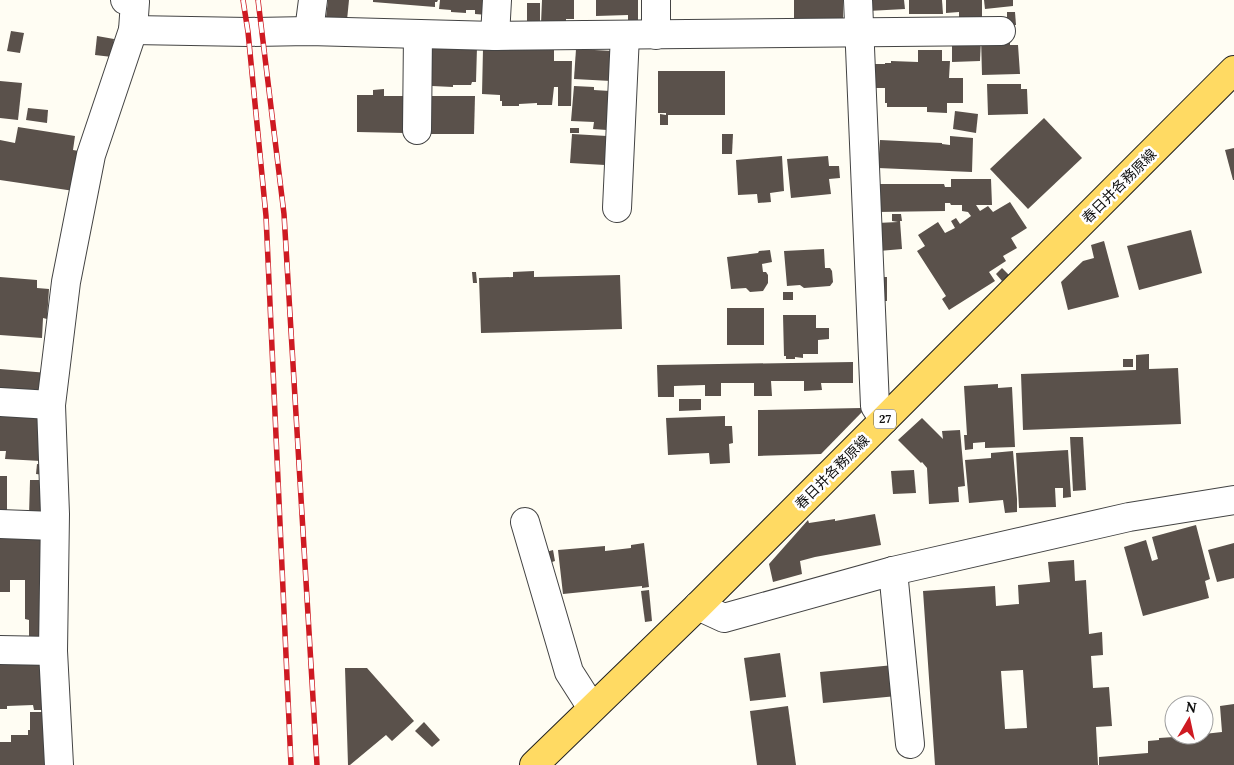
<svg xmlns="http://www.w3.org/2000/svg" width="1234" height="765" font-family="Lora,'Noto Sans JP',serif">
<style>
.building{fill:#5a514b;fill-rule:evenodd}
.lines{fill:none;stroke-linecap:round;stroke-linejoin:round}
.minor-casing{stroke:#434343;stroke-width:30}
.primary-casing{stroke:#212121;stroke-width:30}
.minor{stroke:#fff;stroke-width:28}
.primary{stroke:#ffda63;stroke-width:28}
.rail-casing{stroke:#ce1a22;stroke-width:5.5}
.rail{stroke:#fff;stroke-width:4;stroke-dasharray:11;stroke-linecap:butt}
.labels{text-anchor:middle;stroke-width:5;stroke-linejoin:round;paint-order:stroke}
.shield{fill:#fff;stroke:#585858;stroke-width:1}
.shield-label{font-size:12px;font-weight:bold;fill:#101010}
.street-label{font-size:14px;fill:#101010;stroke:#fff}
</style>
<rect width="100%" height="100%" fill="#fffdf3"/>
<g class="building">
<path d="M328,0H349L347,20L326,17Z"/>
<path d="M373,0H438L437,2H435V7L373,2Z"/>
<path d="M440,0H489L488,15L475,14V10H466V13L451,12V10L439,9Z"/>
<path d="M542,0H574V19H566V25L541,24Z"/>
<path d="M596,0H638V24H628V15L596,16Z"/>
<rect x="794" y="0" width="49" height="20"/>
<path d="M868,0H904L905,9L868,11Z"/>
<path d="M909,0H942L943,14H909Z"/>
<path d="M946,0H982V23L959,24V12L946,13Z"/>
<path d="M984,0H1013V6L985,9Z"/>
<rect x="527" y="3" width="13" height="22"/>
<path d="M1007,12H1015L1016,25L1007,26Z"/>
<path d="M11,31L24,33L20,53L7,51Z"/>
<path d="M97,36L114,39L112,57L95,55Z"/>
<path d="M1010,36V45H1018L1020,74L982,75L981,37Z"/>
<path d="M952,40H981L980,61L952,62Z"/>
<path d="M430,46L477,47L476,82H472L471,85H453V87L432,86V81H429Z"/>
<path d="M554,48V61H572L571,106H558V87H554L552,105H537V103L519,104V106H502V101H500V95L482,94L483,49Z"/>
<path d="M576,49L613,51L611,81L574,79Z"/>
<path d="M918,50H942V61H950L949,78H963V103H947V113L927,112V107H887V103H885V88H874V64H885V63H891V61L918,62Z"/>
<path d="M658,71H725V115H668V125H660V114L666,115V113H658Z"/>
<path d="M0,81L22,83L18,120L0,118Z"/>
<path d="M987,84H1021V89H1027L1028,114L988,115Z"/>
<path d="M574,86L594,87V90L610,91L607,130L593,129L594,122L571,121Z"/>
<path d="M384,89V96H405V133L357,132V95H373V90Z"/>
<path d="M430,96H475L474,134H429Z"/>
<path d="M28,108L48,110L47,123L26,120Z"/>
<path d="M955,111L978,114L976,133L953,129Z"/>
<path d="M1044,118L1082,158L1028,209L990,169Z"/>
<path d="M18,127L75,136L73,150L79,151L74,191L0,180V140L15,143Z"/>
<rect x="570" y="128" width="9" height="5"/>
<path d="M572,134L607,136L605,165L570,163Z"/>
<path d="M722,134H733L732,154H722Z"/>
<path d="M950,136L973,138L972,172L878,168L880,140L942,143V144L950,145Z"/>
<path d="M1234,148V180H1233L1225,150Z"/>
<path d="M782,156L784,191L770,193L771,202L758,203L757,194L738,195L736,160Z"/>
<path d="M828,156L829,166H839L840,178L829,179L831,194L791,198L787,159Z"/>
<path d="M951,179H991L992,205H976L980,211L988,206L993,212L1010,202L1027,228L1011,238L1017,248L1003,256L1006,261L989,272L995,281L949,310L942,299L946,296L917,251L925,246L918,235L938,222L945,233L955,228L951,221L956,218L960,224L971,216L968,212L962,211V205H951L950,203H945V211L877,212V184H944L945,187H951Z"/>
<path d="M892,214H901L902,221H900L902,249L879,251L877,223L898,222L892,221Z"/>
<path d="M1191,230L1202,273L1139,290L1127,246Z"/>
<path d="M1104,241L1119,297L1068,310L1061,282L1083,261L1094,258L1091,245Z"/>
<path d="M824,249L825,268H830L832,271L833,282L830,286L804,288L800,285L787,286L784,251Z"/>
<path d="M770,250L772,262L762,264L763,272H766L768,275V283L763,291L750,292L746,288L731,289L727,257L758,253L759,251Z"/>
<path d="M1002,268L1009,275L1002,281L996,274Z"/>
<path d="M534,271V277L620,275L622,329L481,333L479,278L513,277V272Z"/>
<path d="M472,272H476L477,283H473Z"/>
<path d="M0,277L37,280V288L49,289L47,319L43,318L42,338L0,335Z"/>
<rect x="880" y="277" width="7" height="24"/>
<rect x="783" y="292" width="10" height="8"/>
<rect x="727" y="308" width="37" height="37"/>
<path d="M783,315H816V328H829V339L818,340V354H803V358L795,357V359H786V356H784Z"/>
<path d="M1149,354V369L1178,368L1181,424L1023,430L1021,374L1136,370V355Z"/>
<rect x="1123" y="359" width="10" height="8"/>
<path d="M853,362V383H821L822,390L804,391V381H771L772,396H754V383H721V396H705V385L674,386V397H658L657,365Z"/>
<path d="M0,369L48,373L46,398L0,395Z"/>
<path d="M998,384V388L1012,387L1015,447L985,448V442L973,443V449L965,450L964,435H967L964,386Z"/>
<path d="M679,399H701V410L679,411Z"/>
<path d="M861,408L862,412L821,454L758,456V410Z"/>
<path d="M0,410L46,413L41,461L5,459L6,451H0Z"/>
<path d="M725,416V426H732L733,443L729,444L730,463L710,464L709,453L668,455L666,418Z"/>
<path d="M922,418L943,439L942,431L960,430L965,486L958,487L959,502L929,504L927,468L922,462L921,463L898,440Z"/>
<path d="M1070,437H1083L1086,490L1073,491Z"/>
<path d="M1068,450L1071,497L1063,498V488H1055L1056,507L1019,508L1016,453Z"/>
<path d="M1013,451L1017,499V512L1005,513L1003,500L969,503L965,460L991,458V453Z"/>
<path d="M37,464L45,465V475L36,474Z"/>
<path d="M914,470L916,493L893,494L891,471Z"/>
<rect x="0" y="476" width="7" height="41"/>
<path d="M30,480H49L47,517L29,516Z"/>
<path d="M875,514L881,545L815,557L800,561L802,574L773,582L769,564L808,520L809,523L835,519V521Z"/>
<path d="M1196,525L1210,579L1205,581L1209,598L1143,616L1124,547L1146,540L1152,561L1158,559L1152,537Z"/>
<path d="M0,534L47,538L50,644H29V620L25,619V580H10V592H0Z"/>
<path d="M644,543L649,587L642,588V586L563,594L558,550L605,546V551L631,548V545Z"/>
<path d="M1234,543V578L1217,582L1208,550Z"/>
<path d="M553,550L555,561L549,563L546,552Z"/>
<path d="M1074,560L1075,581L1086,580L1089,634L1102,632L1103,655L1091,656L1093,688L1109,687L1112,726L1096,727L1098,765H935L923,591L995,586L996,606L1019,604L1018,585L1050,582L1048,562ZM1023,670L1027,728L1005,729L1001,671Z"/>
<path d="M649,590L652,621L645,622L641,591Z"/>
<path d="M780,653L786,697L750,701L744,658Z"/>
<path d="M0,661H23L24,665L45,664L52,710H34L33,705L7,706V709H0Z"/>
<path d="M894,665L897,696L823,703L820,672Z"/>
<path d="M345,668H367L414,721L392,741L386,735L350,765H348Z"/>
<path d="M1234,704V765H1099V757L1148,753V741L1159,740V738L1204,735V734L1222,732L1220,706Z"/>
<path d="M788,706L796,765H757L750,711Z"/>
<path d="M30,712H54L57,765H0V742H11V735H28V730H30Z"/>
<path d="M424,722L440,740L432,747L415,731Z"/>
</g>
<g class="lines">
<defs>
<g id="minor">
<path d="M656,0V35"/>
<path d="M858,0L875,406L884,420"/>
<path d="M133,30L248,32L309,31L495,36L1001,31"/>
<path d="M309,31L313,0"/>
<path d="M495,36L497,0"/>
<path d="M417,130L418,34"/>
<path d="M617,208L625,35"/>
<path d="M0,402L51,405"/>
<path d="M525,522L569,672L592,708"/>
<path d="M0,524L54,526"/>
<path d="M893,571L910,744"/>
<path d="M698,606L724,618L893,571L1129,517L1234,500"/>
<path d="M0,650L53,651"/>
<path d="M59,765L53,651L55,514L51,405L66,282L91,155L133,30L135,2L125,0"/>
</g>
<path id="primary" d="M534,765L698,606L1234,70"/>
</defs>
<use href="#minor" class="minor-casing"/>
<use href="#primary" class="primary-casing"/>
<use href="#minor" class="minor"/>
<use href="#primary" class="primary"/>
<defs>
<g id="rail">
<path d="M243,0L248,32L266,216L291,765"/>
<path d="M258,0L284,214L317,765"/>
</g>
</defs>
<use href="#rail" class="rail-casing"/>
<use href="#rail" class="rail"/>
</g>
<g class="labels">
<rect class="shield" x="874" y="409.5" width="22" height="19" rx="4"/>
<g class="shield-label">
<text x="885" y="423">27</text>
</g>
<g class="street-label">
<text transform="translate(1119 186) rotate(-45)" y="5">春日井各務原線</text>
<text transform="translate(832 472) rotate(-45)" y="5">春日井各務原線</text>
</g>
</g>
<g transform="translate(1189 720) rotate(9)"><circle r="24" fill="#ffffff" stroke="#9f9f9f"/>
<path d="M0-4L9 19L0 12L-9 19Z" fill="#ce1a22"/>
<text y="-8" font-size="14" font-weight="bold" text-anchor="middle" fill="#101010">N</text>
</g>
</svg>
